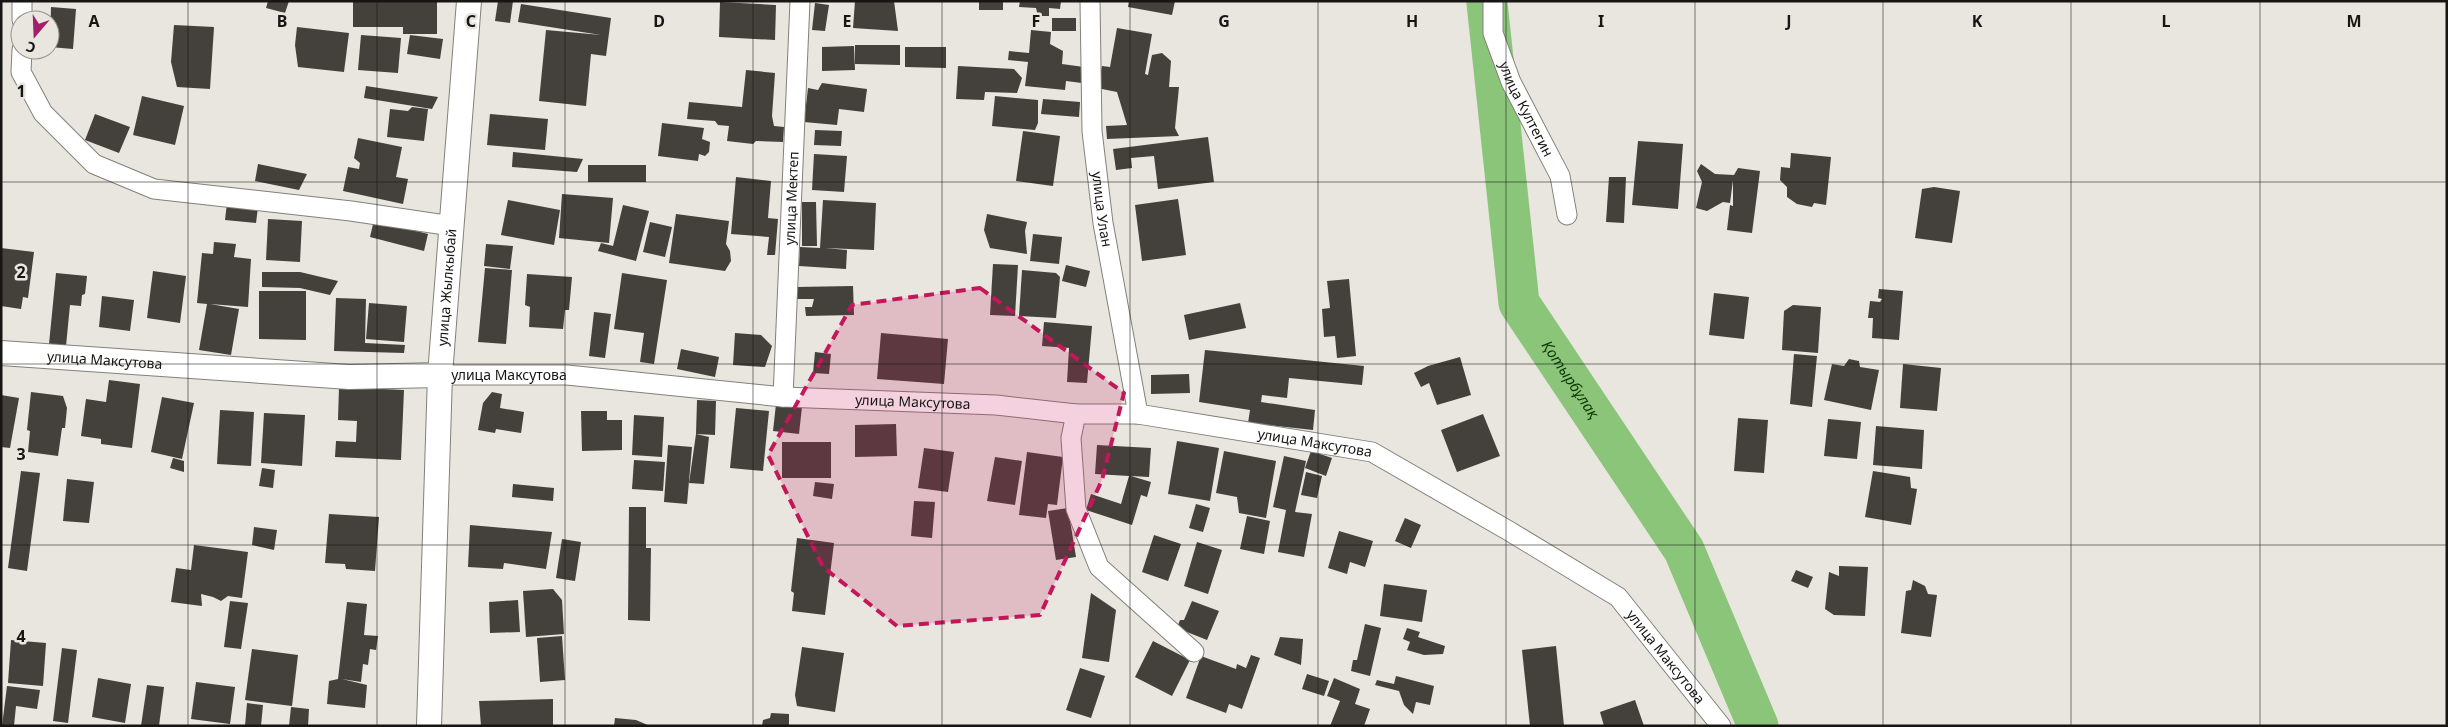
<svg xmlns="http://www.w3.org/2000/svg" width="2448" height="727" font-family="'Noto Sans',sans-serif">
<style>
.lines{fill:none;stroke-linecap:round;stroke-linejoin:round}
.river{stroke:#8ac57a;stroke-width:41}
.building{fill:#44403b}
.minor-casing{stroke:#828079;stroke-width:21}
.tertiary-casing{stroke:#828079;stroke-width:26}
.minor{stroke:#fff;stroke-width:19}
.tertiary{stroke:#fff;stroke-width:24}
.marked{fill:#c2185b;fill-opacity:0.2;stroke:#c2185b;stroke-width:4;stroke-dasharray:10 6;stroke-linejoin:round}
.grid{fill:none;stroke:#171614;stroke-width:1;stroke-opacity:0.55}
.labels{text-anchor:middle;stroke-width:5;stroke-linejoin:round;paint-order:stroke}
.street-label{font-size:14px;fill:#171614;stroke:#e8e6df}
.water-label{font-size:15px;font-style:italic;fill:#0f3602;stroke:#e8e6df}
.grid-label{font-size:16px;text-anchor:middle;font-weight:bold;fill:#171614;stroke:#e8e6df;stroke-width:5;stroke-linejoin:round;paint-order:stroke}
</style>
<rect width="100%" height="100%" fill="#e8e6df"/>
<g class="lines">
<path class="river" id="s1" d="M1487,3L1519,303L1684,550L1758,726"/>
</g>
<g class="building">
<path d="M268,1H289L285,13L266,8Z"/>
<path d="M353,1H437V34H403V27H353Z"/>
<path d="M498,1H513L510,23L495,21Z"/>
<path d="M855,1H894L898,31L853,28Z"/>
<rect x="979" y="1" width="24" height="9"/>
<path d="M1020,1H1061L1060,9L1049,8V16H1038L1036,8L1019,7Z"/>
<path d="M1129,1H1175L1172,15L1128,7Z"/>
<path d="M720,2L776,5L775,40L719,37Z"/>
<path d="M815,3L829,5L825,31L812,30Z"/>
<path d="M521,4L611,18L606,56L591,54L586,106L539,101L546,30L601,35L518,22Z"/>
<path d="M51,7L76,9L73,49L50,47Z"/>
<rect x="1052" y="18" width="24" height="13"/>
<path d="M174,25L214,27L210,89L177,87L171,62Z"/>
<path d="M297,27L349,33L344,72L298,67L295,45Z"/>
<path d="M1117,28L1152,34L1145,74L1148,75L1152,55L1162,53L1171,61L1169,87H1179L1175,128L1179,136L1107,139L1106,126L1127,125L1117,92L1097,88L1102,66L1110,67Z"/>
<path d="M1031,30L1051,32L1050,44L1063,51L1062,64L1084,67L1082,83L1066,81L1065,90L1025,86L1028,62L1008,60L1009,51L1029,53Z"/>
<path d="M361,35L401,38L398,73L358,70Z"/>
<path d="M410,35L443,39L440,59L407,54Z"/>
<path d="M855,45H900V65L855,64Z"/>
<path d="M854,46L855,70L822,71V47Z"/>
<path d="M905,47H946V68L905,67Z"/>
<path d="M958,66L1014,69L1022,78L1017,93L985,92L984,100L956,99Z"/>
<path d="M746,70L775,73L772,116L774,126L784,127L783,142L756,141L753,144L727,141L729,126L718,125L715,121L687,119L689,102L742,107Z"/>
<path d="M822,83L867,89L864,112L839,109L837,125L804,122L808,88L818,90Z"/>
<path d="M366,86L438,97L432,109L364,98Z"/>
<path d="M142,96L184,106L175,145L133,135Z"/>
<path d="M995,96L1038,100V123L1035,130L992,126Z"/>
<path d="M1043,99L1080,102L1079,117L1041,114Z"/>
<path d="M412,107L428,109L424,141L387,137L390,109L408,111Z"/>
<path d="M95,114L130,127L119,153L85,140Z"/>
<path d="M490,114L548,119L545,150L487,145Z"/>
<path d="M662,123L704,128L702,139L710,142L709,152L705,156L699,154L698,161L658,156Z"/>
<path d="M815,130L842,131L841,146L814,145Z"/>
<path d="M1023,131L1060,136L1053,186L1016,181Z"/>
<path d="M1208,137L1214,182L1158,189L1154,156L1131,158L1132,168L1116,170L1113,149Z"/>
<path d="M358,138L402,147L396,177L408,179L403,204L343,191L348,167L359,169L360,163L354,158Z"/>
<path d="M1638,141L1683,144L1678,209L1632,205Z"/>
<path d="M513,152L583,159L577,172L512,167Z"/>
<path d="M1791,153L1831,157L1826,205L1814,203L1812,207L1797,204L1787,197V187L1780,180L1781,167L1790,168Z"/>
<path d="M814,154L847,156L844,192L812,190Z"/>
<path d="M258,164L307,174L299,190L255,181Z"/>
<path d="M1701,164L1715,174L1734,175L1738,168L1760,171L1752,233L1727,230L1730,205L1733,206V180L1730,203L1723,202L1707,211L1696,208L1702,182L1697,171Z"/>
<rect x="588" y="165" width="58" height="17"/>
<path d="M736,177L771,181L768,218L778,219L775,255H767L769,237L731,234Z"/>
<path d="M1609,177H1626L1624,223L1606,222Z"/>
<path d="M1934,187L1960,191L1952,243L1915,238L1922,189Z"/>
<path d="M562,194L613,198L609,243L559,238Z"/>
<path d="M1178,199L1186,255L1142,261L1135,205Z"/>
<path d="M508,200L560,210L554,245L501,235Z"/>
<path d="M823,200L876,203L874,250L825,248L847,250L846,269L799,266L800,247L820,248Z"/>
<path d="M802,202H816L817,246H802Z"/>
<path d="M227,203L258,207L256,223L225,220Z"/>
<path d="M623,205L649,211L636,261L598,251L601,243L613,246Z"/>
<path d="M676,214L729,221L726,244L730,251L731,261L725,271L669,263Z"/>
<path d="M987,214L1027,222L1025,231L1027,254L990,248L984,230Z"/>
<path d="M268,219L302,221L300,262L266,260Z"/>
<path d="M374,220L428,234L424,251L370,237Z"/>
<path d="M650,222L672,227L665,257L643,252Z"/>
<path d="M1033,234L1062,237L1059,264L1030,261Z"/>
<path d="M214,242L236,244L234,257L251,259L248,307L210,304L239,309L231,355L199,350L207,304L197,303L202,253L213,254Z"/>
<path d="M486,244L513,246L510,269L484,266Z"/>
<path d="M1,248L34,252L28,298L23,297L21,309L1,306Z"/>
<path d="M993,264L1018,265L1015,316L990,315Z"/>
<path d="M1066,265L1090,271L1086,287L1062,281Z"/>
<path d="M485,268L512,270L506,344L478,342Z"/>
<path d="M1022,270L1056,273L1060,277L1056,318L1019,316Z"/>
<path d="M153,271L186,276L180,323L147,318Z"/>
<path d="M262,272H300L338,281L330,295L300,288L262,287Z"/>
<path d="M56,273L87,276L85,294L82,295L81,306L70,305L66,346L49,344Z"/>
<path d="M622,273L667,280L654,364L640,362L644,333L614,329Z"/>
<path d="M527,274L572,277L569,310H565L563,329L529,327L530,307L525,305Z"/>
<path d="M1349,279L1356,356L1337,358L1335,336L1324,337L1322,309L1330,308L1327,281Z"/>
<path d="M853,286L854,315L806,316L805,307H812L814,299H796V287Z"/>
<path d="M1879,289L1903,291L1899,340L1872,338L1873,318H1868L1870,301L1880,302L1882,299L1878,298Z"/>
<path d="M259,291H306V340L259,339Z"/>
<path d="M1714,293L1749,297L1744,339L1709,335Z"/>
<path d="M102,296L134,300L130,331L99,327Z"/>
<path d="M336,298L366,299L365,343L405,345L404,353L334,351Z"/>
<path d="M369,303L407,306L404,342L366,339Z"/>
<path d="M1240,303L1246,328L1189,340L1184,315Z"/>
<path d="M1793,305L1821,307L1818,353L1782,350L1784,311Z"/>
<path d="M594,312L611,314L605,358L589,356Z"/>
<path d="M1044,322L1092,326L1087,383L1067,382L1069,348L1042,346Z"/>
<path d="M735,333L761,335L772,346L765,367L733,365Z"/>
<path d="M881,333L948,339L944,384L877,379Z"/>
<path d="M681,349L719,357L715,377L677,369Z"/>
<path d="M1205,350L1364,366L1362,385L1289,378L1287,398L1262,395L1261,402L1315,410L1313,430L1248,423L1250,410L1199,402Z"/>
<path d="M815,352L831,354L829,374L813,373Z"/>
<path d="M1794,354L1817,356L1812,407L1790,404Z"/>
<path d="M1460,357L1471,395L1437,405L1429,383L1421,387L1414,373L1428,366Z"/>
<path d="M1849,359L1859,361L1860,367L1879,370L1871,410L1824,400L1832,364L1844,366Z"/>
<path d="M1903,364L1941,368L1937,411L1900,408Z"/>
<path d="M1189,374L1190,393L1151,394V375Z"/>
<path d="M109,380L140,384L132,448L101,444V439L81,436L86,399L106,402Z"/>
<path d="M339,387L404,390L401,460L335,457L336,441L356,442L357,421L338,420Z"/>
<path d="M31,392L63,396L67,408L65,428H62L58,456L28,452L30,431L27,430Z"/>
<path d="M492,392L502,394L500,408L524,412L521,433L496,429L495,433L478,430L483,403Z"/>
<path d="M1,395L19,398L10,448L1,447Z"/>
<path d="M162,397L194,403L182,459L151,452Z"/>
<path d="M697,400L716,401L715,435L696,434L709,437L704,484L689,483L696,434Z"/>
<path d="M776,404L802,407L799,434L773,431Z"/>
<path d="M736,408L769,411L763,471L730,468Z"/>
<path d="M220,410L254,412L251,466L217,464Z"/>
<path d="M581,411H607V420H622V450L582,451Z"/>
<path d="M264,413L305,415L302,466L261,463Z"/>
<path d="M1483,414L1500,456L1457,472L1441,430Z"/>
<path d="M634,415L664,417L662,457L632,455Z"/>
<path d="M1738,418L1768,420L1764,473L1734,471Z"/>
<path d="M1828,419L1861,422L1857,459L1824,456Z"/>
<path d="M896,424L897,456L855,457V425Z"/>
<path d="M1876,426L1924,430L1922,469L1873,465Z"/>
<path d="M1177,441L1219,448L1210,501L1168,494Z"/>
<rect x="782" y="442" width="49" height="36"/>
<path d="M668,445L692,447L687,504L664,502Z"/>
<path d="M1097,445L1151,448L1149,477L1131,476L1151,482L1147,497L1141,495L1132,525L1086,510L1091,494L1121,504L1129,476L1095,474Z"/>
<path d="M924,448L954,452L948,492L918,488Z"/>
<path d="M1224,451L1276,461L1266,518L1239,513L1237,497L1216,493Z"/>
<path d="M1311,451L1332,458L1326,476L1305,468Z"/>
<path d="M1027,452L1063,457L1057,505L1048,504L1046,518L1019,515Z"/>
<path d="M1284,456L1306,461L1295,512L1312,514L1304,557L1278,552L1286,510L1273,507Z"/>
<path d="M995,457L1022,461L1015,505L987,501Z"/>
<path d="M173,458L184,461V472L170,468Z"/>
<path d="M634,460L665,462L663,491L632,489Z"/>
<path d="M262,468L275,470L273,488L259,486Z"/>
<path d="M21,471L40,473L27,571L8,568Z"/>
<path d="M1873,471L1910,477L1911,488L1917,489L1911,525L1865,517Z"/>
<path d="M1306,472L1322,476L1317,498L1301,495Z"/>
<path d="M67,479L94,482L89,523L63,521Z"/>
<path d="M815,482L834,484L832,499L813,496Z"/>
<path d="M513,484L554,488L553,501L512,497Z"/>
<path d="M914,501L935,502L932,538L911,536Z"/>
<path d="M1196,504L1210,508L1203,532L1189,528Z"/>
<path d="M629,507H646V548H651L650,621L628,620Z"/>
<path d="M1068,508L1076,557L1056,560L1048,511Z"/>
<path d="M329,514L379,517L375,571L346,569L345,564L325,563Z"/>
<path d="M1247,516L1270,521L1264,554L1240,549Z"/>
<path d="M1405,518L1421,525L1411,548L1395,541Z"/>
<path d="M470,525L552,532L546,569L504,563L503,569L468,567Z"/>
<path d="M254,527L277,530L274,550L252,545Z"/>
<path d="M1339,531L1373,541L1365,567L1350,562L1347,574L1328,568Z"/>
<path d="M1154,535L1181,544L1168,581L1142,572Z"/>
<path d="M797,538L834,543L825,615L792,611L794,593L791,591Z"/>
<path d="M562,539L581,542L575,581L556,578Z"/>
<path d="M1197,542L1222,550L1208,594L1184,586Z"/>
<path d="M194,545L248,552L242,598L228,596L221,601L213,597L201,594L202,606L171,602L176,568L191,570Z"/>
<path d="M1839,566L1868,567L1865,616L1834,615L1825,609L1829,572L1839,576Z"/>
<path d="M1796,570L1813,577L1808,588L1791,581Z"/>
<path d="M1913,580L1925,586L1928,594L1937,595L1931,637L1901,633L1906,591L1911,590Z"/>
<path d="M1384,584L1427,590L1422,622L1380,616Z"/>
<path d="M553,589L562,600L564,634L526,637L523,591Z"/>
<path d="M1091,593L1116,610L1109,662L1082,658Z"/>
<path d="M518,600L520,632L490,633L489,602Z"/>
<path d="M230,601L248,603L241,649L224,647Z"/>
<path d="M1192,601L1219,611L1207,640L1177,628L1180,620H1184Z"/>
<path d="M347,602L367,604L364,635L378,636L376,650L370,649L368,665L363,664L361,682L342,679L367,685L365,708L327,704L329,681L338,679Z"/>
<path d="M1365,624L1381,628L1370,676L1351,671L1353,660H1357Z"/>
<path d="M1407,628L1420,632L1418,637L1445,646L1443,654L1424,655L1407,650L1410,642L1403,639Z"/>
<path d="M562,636L565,680L540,682L537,638Z"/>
<path d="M1280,637L1303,639L1301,665L1274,655Z"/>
<path d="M11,640L46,643L43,686L8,683Z"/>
<path d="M1153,641L1190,660L1172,696L1135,677Z"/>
<path d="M1556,646L1564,726H1530L1522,650Z"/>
<path d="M802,647L844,653L835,712L797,706L795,695Z"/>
<path d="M62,648L77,650L68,723L53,721Z"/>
<path d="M252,649L298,655L292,706L245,700Z"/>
<path d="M1251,655L1260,658L1242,709L1229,704L1226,713L1186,698L1201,656L1236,669L1237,664L1246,668Z"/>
<path d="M1080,668L1105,676L1091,718L1066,710Z"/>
<path d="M1307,674L1329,681L1324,696L1302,689Z"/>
<path d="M1396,676L1434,686L1430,705L1416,702L1413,714L1404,705L1399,691L1375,685L1377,680L1394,684Z"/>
<path d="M98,678L131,684L125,723L92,717Z"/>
<path d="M1334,678L1360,689L1355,704L1370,709L1364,726H1330L1340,701L1327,696Z"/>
<path d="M196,682L235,687L230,724L191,719Z"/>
<path d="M147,685L164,687L159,726H141Z"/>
<path d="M7,686L40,690L37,709L16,706L14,726H2Z"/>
<path d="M553,699V726H481L479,701Z"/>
<path d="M1635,700L1644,726H1604L1600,712Z"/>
<path d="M247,703L263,705L261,726H245Z"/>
<path d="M291,707L309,709L308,726H289Z"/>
<path d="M771,713L789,714V726H762L763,720L770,718Z"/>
<path d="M615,718L636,720L650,726H614Z"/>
</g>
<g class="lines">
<defs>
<g id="minor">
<path id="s2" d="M1090,1L1092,131L1103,223L1138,414"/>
<path id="s3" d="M1493,1V33L1511,82L1560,176L1567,215"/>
<path d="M22,20V1"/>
<path d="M22,50L21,72L43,113L94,164L154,189L351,211L452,226"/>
<path id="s4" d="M440,375H567L783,397L996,405L1076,414H1138L1372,452L1509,531L1618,597L1721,726"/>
<path id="s5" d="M783,397L800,1"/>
<path d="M1076,414L1071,438L1076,509L1099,567L1194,652"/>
</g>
<g id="tertiary">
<path id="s6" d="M1,353L349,377L440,375"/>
<path id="s7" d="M429,726L440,375L469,1"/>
</g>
</defs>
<use href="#minor" class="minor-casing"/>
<use href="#tertiary" class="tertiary-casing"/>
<use href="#minor" class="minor"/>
<use href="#tertiary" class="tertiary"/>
</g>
<path class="marked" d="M980,288L1124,393L1102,480L1040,615L897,626L823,567L768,455L852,305Z"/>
<path class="grid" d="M188,1V726M377,1V726M565,1V726M753,1V726M942,1V726M1130,1V726M1318,1V726M1506,1V726M1695,1V726M1883,1V726M2071,1V726M2260,1V726M1,182H2447M1,364H2447M1,545H2447"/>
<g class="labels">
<g class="street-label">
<text dy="5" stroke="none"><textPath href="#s3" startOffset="115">улица Култегин</textPath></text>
<text dy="5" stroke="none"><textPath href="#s5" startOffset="199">улица Мектеп</textPath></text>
<text dy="5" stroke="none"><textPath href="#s2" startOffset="209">улица Улан</textPath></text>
<text dy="5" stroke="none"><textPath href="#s7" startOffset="439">улица Жылкыбай</textPath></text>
<text dy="5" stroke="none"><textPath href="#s6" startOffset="104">улица Максутова</textPath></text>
<text dy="5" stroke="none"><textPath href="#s4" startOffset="69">улица Максутова</textPath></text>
<text dy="5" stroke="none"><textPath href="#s4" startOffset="474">улица Максутова</textPath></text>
<text dy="5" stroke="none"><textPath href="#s4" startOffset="879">улица Максутова</textPath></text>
<text dy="5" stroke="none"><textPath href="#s4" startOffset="1299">улица Максутова</textPath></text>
</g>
<g class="water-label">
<text dy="5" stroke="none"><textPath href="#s1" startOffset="394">Қотырбұлақ</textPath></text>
</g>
</g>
<g class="grid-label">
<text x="94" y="27">A</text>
<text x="282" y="27">B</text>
<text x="471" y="27">C</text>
<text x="659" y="27">D</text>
<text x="847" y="27">E</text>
<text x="1036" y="27">F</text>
<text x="1224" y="27">G</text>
<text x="1412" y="27">H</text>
<text x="1601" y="27">I</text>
<text x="1789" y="27">J</text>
<text x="1977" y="27">K</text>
<text x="2166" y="27">L</text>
<text x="2354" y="27">M</text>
<text x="21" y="97">1</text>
<text x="21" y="278">2</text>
<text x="21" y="460">3</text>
<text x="21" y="642">4</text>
</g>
<rect width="2448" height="727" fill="none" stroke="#171614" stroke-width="5"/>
<g transform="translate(35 35) rotate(199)"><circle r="24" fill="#e8e6df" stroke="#94938e"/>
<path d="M0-4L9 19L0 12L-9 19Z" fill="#a31e6b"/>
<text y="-8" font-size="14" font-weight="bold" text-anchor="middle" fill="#171614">С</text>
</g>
</svg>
